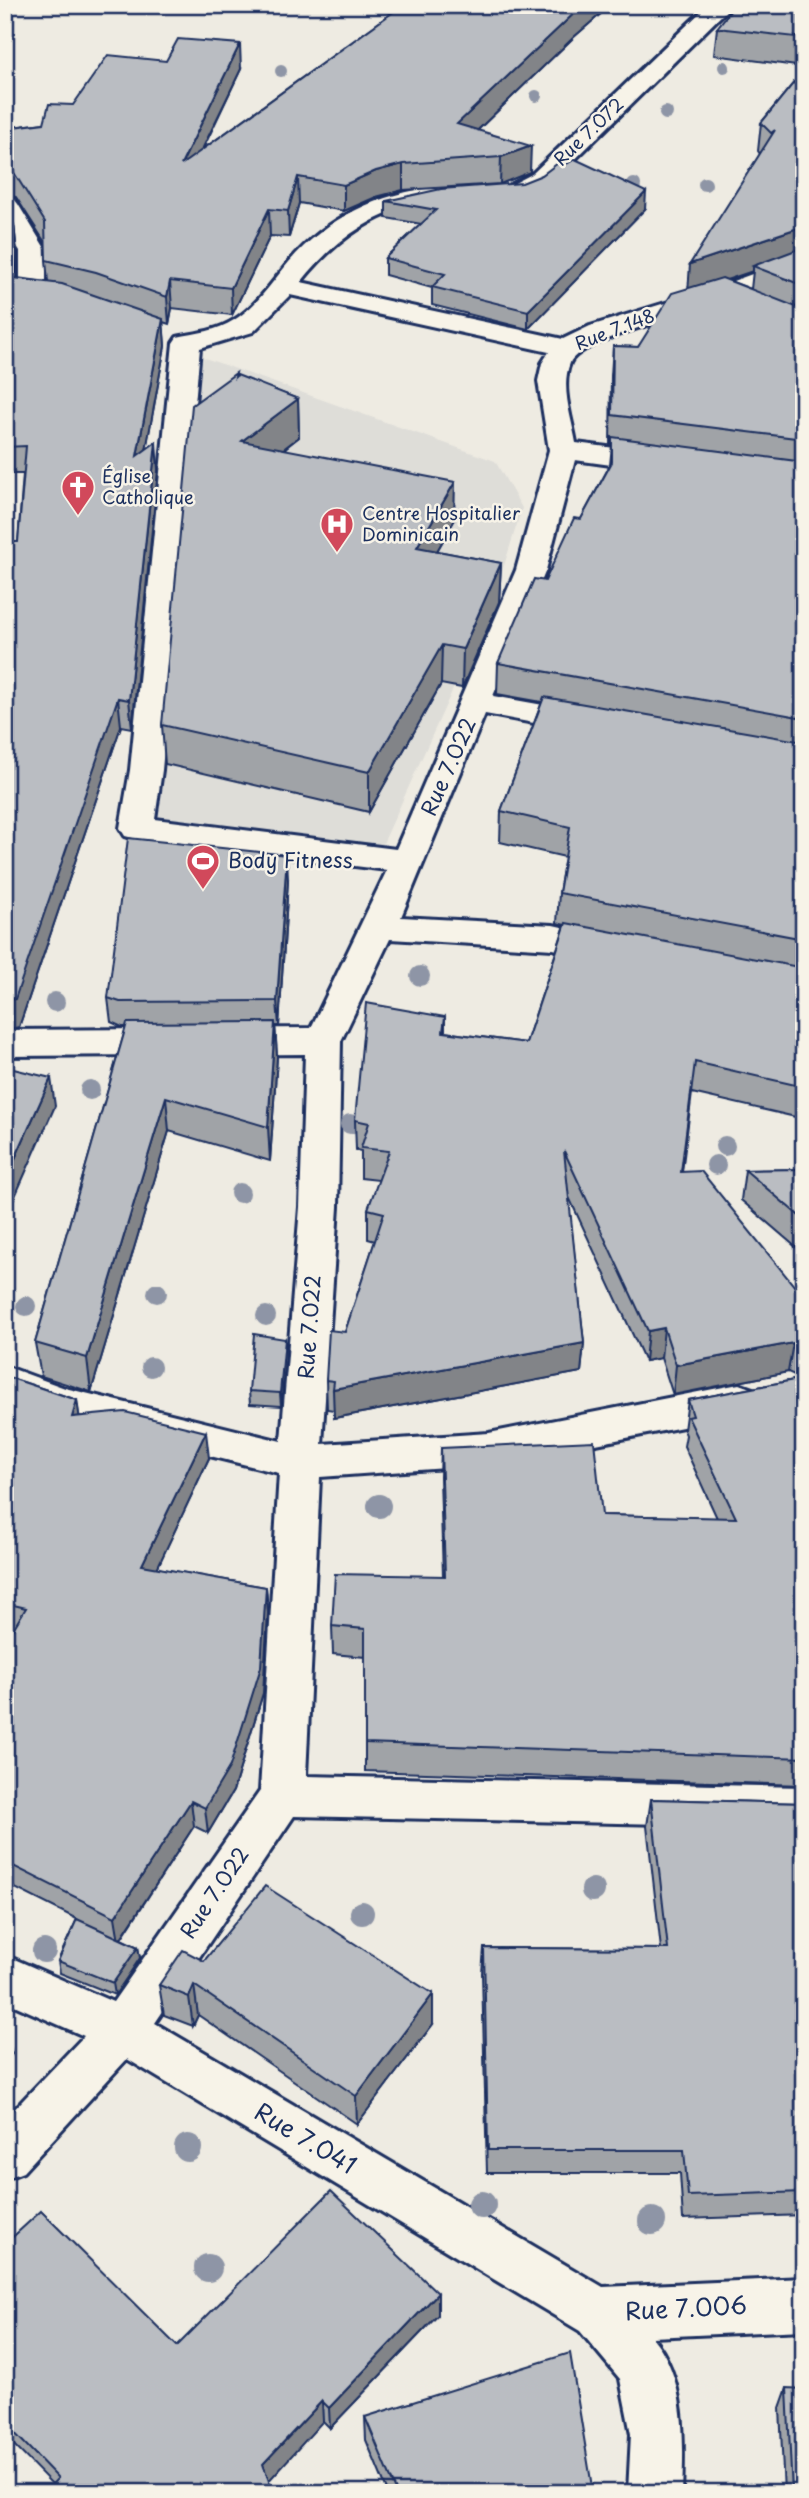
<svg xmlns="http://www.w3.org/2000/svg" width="809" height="2498" font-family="'Playpen Sans',sans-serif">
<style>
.built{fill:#deddd8}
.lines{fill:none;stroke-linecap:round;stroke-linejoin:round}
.street-casing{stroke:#1b2f5e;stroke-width:6}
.street{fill:#f7f3e8;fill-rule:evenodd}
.tree{fill:#8e95a6}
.wall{fill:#a0a3a7;stroke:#1b2f5e;stroke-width:2;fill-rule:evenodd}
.shaded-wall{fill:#828488;stroke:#1b2f5e;stroke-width:2}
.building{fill:#babdc2;stroke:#1b2f5e;stroke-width:2}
.labels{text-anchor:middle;stroke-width:5;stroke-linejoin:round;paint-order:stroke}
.far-street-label{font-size:18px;fill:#1b2f5e;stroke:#f7f3e8}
.far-poi-label{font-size:18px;fill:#1b2f5e;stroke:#f7f3e8;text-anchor:start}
.street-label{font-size:21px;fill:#1b2f5e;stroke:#f7f3e8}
.poi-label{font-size:21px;fill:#1b2f5e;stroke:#f7f3e8;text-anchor:start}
.near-street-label{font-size:24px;fill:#1b2f5e;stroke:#f7f3e8}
</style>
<rect width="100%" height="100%" fill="#eeebe2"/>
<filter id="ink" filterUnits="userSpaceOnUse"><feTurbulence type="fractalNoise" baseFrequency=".0143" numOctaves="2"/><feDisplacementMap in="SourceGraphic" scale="14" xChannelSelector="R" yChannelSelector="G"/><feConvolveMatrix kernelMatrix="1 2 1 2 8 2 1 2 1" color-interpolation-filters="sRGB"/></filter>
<g filter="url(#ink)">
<path class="built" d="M185,351L495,461L522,508L493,601L381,848L142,828Z"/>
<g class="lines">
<defs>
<g id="street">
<path d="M708,5H732L550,184L521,199H503L499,194L503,189L532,174Z"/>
<path d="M438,187L447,190L451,195L447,200C432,204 417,204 403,208C361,221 328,248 301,282L563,339L590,326L711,289L804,255V272C779,282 754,292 728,301C699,311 579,339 570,363C560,387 572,419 576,443L662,454L672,457L676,463L672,469L662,472L575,460L546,570L493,696L588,713L599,716L604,723L599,730L588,733L485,714L401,917L553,925L625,941L630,949L625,957L613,961L553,949L390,939L341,1041L338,1207L322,1444L489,1433L739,1384L753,1389L759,1400L753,1411L739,1416L489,1465L320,1477L306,1776L804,1787V1827L294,1816L155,2023L603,2287L804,2278V2330L652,2337C687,2377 684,2443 682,2493H628L631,2434L620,2379L580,2331L127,2059L23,2172L5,2179V2119L84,2036L5,2001V1955L113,2002L260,1791L279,1473L59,1419L5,1399V1366L65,1388L281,1441L300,1207L305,1054L5,1056V1030L311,1028L387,870L137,839L125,836L120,828L130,770L173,343L177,337C196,333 217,331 234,320C257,306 272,282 289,262C328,217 379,193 438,187ZM290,295L549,352L542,363L538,381L549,450L516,570L396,849L155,819L162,770L200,348L253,332Z"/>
<path d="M5,196L14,199L18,204L46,250V292L42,298H24L20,292V251L5,227Z"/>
</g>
</defs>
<use href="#street" class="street-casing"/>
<use href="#street" class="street"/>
</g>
<g class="tree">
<circle cx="724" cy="67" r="6"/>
<circle cx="281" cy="71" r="6"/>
<circle cx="536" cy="96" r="6"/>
<circle cx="666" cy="113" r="7"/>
<circle cx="705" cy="184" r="7"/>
<circle cx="634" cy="185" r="7"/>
<circle cx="420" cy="976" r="10"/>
<circle cx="55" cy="1002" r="10"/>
<circle cx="90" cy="1090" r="10"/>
<circle cx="350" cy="1124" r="10"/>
<circle cx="725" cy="1146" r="10"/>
<circle cx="716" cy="1165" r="10"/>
<circle cx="240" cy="1193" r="10"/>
<circle cx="157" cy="1293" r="10"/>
<circle cx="26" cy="1306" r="10"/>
<circle cx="266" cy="1316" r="10"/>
<circle cx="151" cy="1367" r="10"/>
<circle cx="379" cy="1506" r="12"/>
<circle cx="593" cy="1890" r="12"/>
<circle cx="362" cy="1913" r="12"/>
<circle cx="44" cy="1951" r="12"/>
<circle cx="188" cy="2148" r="14"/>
<circle cx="482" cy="2205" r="14"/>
<circle cx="652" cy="2221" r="14"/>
<circle cx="208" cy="2268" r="14"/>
</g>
<g class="wall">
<path d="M357,5H611L574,37L478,130L530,172L500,184L403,190L376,197L344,211L299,203L289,237L270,236L232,315L172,308L169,324L163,322L165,346L146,449L158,470L132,728L121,726L19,1027L18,542L23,474H5V210L14,225L17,252V278L48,282L46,260V244L16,197L5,194V128L44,123L73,105L241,69L203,149L392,13Z"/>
<path d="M804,5V67L714,55L717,28Z"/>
<path d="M804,70V1119L692,1093L682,1172L804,1298V1785L365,1771V1657L333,1654L332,1626L443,1576L440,1477L441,1448L602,1515L717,1518L684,1446L686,1435L684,1430L688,1400L794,1380L799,1377L788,1372L673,1395L661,1358L645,1361L568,1195L584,1343L581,1372L334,1418V1410L327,1409L326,1380L345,1332L375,1241L368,1239V1209L379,1180L361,1178V1151L356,1150L355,1120L445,1017V1032L526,1043L565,925L557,923L559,893L565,857L500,842L501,811L542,702L497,694L498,663L581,519L610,465L612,445H610L611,376L613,346L638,347L688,288L760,154L758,151L761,123ZM753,271L751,289L727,280Z"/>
<path d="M386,201L645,209L528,329L432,305V288L385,275V258L421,224L386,218Z"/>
<path d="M236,376L298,399L299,437L284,449L454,521L437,551L501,563L499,602L462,688L441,684L369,812L165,764L162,725Z"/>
<path d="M288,880L279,1026H275L277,1057L270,1161L169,1131L91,1392L41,1376L35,1343L126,1027H122L111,1022L108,998Z"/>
<path d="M804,1169V1254L741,1200L745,1170Z"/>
<path d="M285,1339L286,1352L281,1406L250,1404L249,1391Z"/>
<path d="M5,1376L77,1400L79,1416L209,1458L157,1568L266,1587L268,1613L263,1693L233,1791L208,1833L194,1826L121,1939L138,1947L140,1958L115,1995L60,1973L58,1961L77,1919L5,1883V1642L13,1629L5,1627Z"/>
<path d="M651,1799L804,1803V2215L683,2219L680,2173H487L482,1973L484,1948L661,1949L647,1826Z"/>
<path d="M204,1961L433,2024L357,2124L198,2015L193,2026L164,2015L159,1985Z"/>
<path d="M5,2244L177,2346L438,2293V2315L330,2428L323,2421L52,2484L5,2436Z"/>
<path d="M787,2388L804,2493H784L780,2408Z"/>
<path d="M365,2417L593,2493H388L366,2440Z"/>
</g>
<g class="shaded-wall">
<path d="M583,5H611L574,37L457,150V124Z"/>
<path d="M240,44L241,69L182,191L181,165Z"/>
<path d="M531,146L530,172L500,184L501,157Z"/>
<path d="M403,164V190L376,197L344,211V185L376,171Z"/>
<path d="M298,177L299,203L289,237L288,211Z"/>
<path d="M646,192L645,209L528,329V311Z"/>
<path d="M269,209L270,236L232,315L231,288Z"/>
<path d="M14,225L17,252V283L14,256Z"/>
<path d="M804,226V253L753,266V271L688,293L690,264Z"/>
<path d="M170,281L172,308L169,324L167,297Z"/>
<path d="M163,319L165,346L140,483L137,456Z"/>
<path d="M298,399L299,437L244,479L242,441Z"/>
<path d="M156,442L158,470L132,728L129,700Z"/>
<path d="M455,482L454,521L417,586V547Z"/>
<path d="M501,563L499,602L462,688L463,649Z"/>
<path d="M442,645L441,684L369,812V772Z"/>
<path d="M118,698L121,726L19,1027L5,1030V1001Z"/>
<path d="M287,855L288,880L279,1026L277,1001Z"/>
<path d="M275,1022L277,1057L270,1161L268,1127Z"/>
<path d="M5,1035L9,1059L5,1070Z"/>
<path d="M51,1078L55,1106L5,1219V1181Z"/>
<path d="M166,1097L169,1131L91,1392L87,1358Z"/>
<path d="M664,1328L661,1358L645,1361L648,1331Z"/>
<path d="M285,1339L286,1352L281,1406L280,1393Z"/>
<path d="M584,1343L581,1372L334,1418L333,1389Z"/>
<path d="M793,1343L788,1372L673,1395L676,1365Z"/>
<path d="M77,1400L81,1427L72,1417Z"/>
<path d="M206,1432L209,1458L146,1592L142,1565Z"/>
<path d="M266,1587L268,1613L263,1693L233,1791L208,1833L205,1808Z"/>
<path d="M191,1801L194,1826L119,1941L115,1917Z"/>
<path d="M138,1947L140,1958L115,1995L113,1983Z"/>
<path d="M194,1985L198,2015L193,2026L189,1997Z"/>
<path d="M433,1994V2024L357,2124L356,2096Z"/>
<path d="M5,2029L12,2054L5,2064Z"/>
<path d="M438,2293V2315L330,2428L329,2408Z"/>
<path d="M322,2401L323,2421L266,2484L263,2464Z"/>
</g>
<g class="building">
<path d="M403,5H583L457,124L531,146L501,157L403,164L376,171L344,185L298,177L288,211L269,209L231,288L170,281L167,297L96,272L46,260L45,222L13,171L5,168V128L44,123L49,104L73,105L108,55L166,61L178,39L240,44L181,165Z"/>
<path d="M735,5H804V38L717,28Z"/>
<path d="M804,70V226L690,264L775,130L771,133L761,123Z"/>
<path d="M575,159L646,192L528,311L432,287L445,274L385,258L436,210L386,201L441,189L522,183L542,175L558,163L565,165Z"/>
<path d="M5,210L14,225V256H5Z"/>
<path d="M804,247V286L753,266Z"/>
<path d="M5,277L62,284L163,319L137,456L156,442L129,700L118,698L15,999L5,1001V542H18L26,446L5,447Z"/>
<path d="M722,278L804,310V439L612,415L613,346L638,347L672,293Z"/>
<path d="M236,373L235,377L237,375L298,399L242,441L455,482L417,547L501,563L463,649L442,645L369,772L162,725L192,405Z"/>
<path d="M612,437L804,462V718L498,663L534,579L545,581L574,518L581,519L612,462Z"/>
<path d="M544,697L804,742V939L559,893L570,827L501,811Z"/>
<path d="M128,838L287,855L277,1001L120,1002L108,998Z"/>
<path d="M566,923L804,968V1087L695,1062L681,1172L701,1171L804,1298V1348L793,1343L676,1365L664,1328L648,1331L564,1151L584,1343L333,1389L334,1381L326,1380L329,1330L345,1332L384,1213L368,1209L389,1151L361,1148L369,1123L355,1120L366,1003L445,1017L443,1032L526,1043Z"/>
<path d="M275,1022L268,1127L166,1097L87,1358L35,1343L127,1023Z"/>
<path d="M5,1067L51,1078L5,1181Z"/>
<path d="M804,1169V1220L745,1170Z"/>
<path d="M254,1334L285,1339L280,1393L249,1391Z"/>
<path d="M804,1375V1758L365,1743V1629L332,1626L335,1574L445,1576L441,1448L594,1441L602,1515L736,1518L688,1417L693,1416L688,1400L794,1380Z"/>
<path d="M5,1376L77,1400L72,1417L125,1412L206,1432L142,1565L266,1587L261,1667L230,1766L205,1808L191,1801L115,1917L5,1862V1642L26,1608L5,1603Z"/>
<path d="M651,1799L804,1803V2192L688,2196L684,2150H488L484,1948L668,1949Z"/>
<path d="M265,1886L433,1994L356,2096L194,1985L189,1997L159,1985L183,1950L204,1961Z"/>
<path d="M77,1919L138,1947L113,1983L58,1961Z"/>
<path d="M331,2191L438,2293L329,2408L322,2401L263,2464L273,2493H44L58,2478L5,2423V2244L41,2211L177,2346Z"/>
<path d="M570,2353L593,2493H397L365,2417Z"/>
<path d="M787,2388L804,2389V2493H792Z"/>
</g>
</g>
<defs>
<symbol id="church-pin" viewBox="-11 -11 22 30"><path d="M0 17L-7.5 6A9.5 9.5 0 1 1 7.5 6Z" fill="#d1495b" stroke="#f7f3e8"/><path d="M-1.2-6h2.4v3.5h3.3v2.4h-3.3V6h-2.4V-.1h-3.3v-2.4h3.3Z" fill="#fff"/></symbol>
<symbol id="hospital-pin" viewBox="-11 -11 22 30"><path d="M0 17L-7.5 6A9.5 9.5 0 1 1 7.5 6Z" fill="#d1495b" stroke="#f7f3e8"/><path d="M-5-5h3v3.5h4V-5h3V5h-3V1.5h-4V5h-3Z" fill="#fff"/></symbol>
<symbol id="stadium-pin" viewBox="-11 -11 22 30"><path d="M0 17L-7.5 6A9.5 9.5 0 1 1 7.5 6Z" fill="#d1495b" stroke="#f7f3e8"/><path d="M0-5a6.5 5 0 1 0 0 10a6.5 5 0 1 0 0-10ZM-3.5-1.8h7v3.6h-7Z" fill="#fff"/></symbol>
</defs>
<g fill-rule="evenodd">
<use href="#church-pin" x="59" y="468" width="38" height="52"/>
<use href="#hospital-pin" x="318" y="505" width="38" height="52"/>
<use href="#stadium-pin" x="184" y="842" width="38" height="52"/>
</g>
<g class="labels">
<g class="far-street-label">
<text transform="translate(589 132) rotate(-44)" y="6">Rue 7.072</text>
<text transform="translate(615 330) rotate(-21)" y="6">Rue 7.148</text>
</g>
<g class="far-poi-label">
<text x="102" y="483">Église<tspan x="102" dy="21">Catholique</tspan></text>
<text x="362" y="520">Centre Hospitalier<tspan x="362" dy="21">Dominicain</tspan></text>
</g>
<g class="street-label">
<text transform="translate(449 767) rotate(-66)" y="7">Rue 7.022</text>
<text transform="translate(310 1327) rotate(-86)" y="7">Rue 7.022</text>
<text transform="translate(215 1893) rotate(-56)" y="7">Rue 7.022</text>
</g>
<g class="poi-label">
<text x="228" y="868">Body Fitness</text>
</g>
<g class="near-street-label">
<text transform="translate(305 2139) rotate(31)" y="8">Rue 7.041</text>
<text transform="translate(686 2309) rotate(-3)" y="8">Rue 7.006</text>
</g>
</g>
<rect width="809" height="2498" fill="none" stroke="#f7f3e8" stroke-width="28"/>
<rect x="14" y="14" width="781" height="2470" fill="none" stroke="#1b2f5e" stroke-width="2.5" filter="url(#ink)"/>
</svg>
